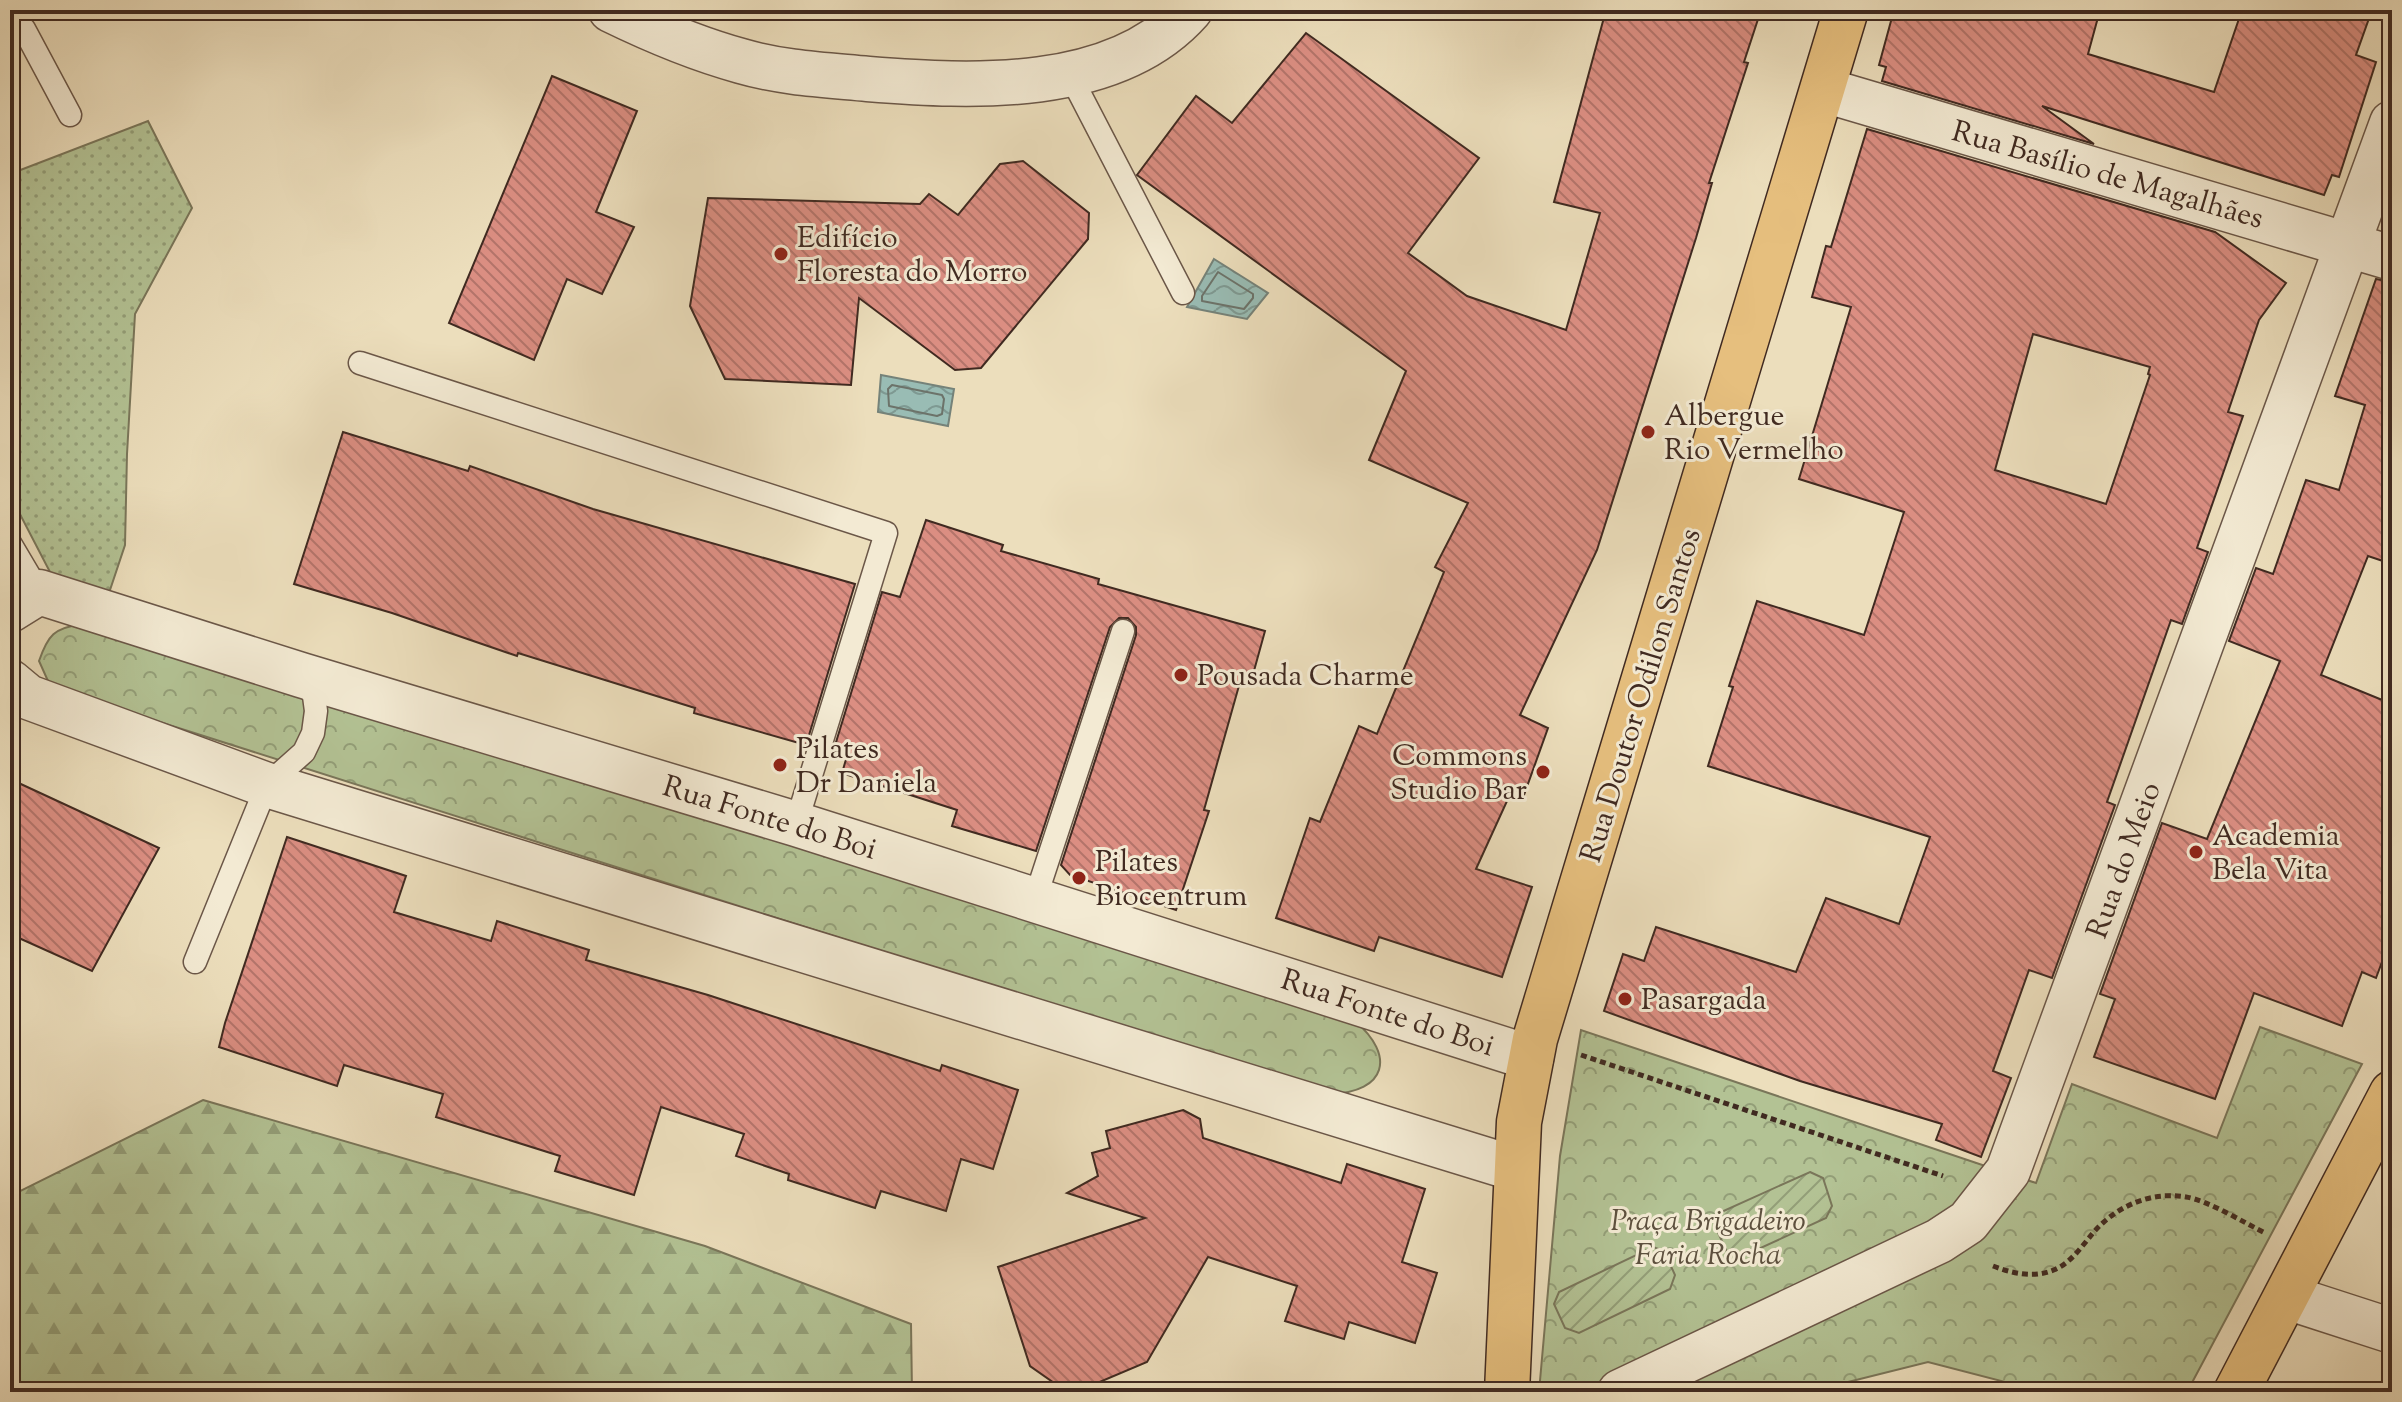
<svg xmlns="http://www.w3.org/2000/svg" width="2402" height="1402" font-family="'Sorts Mill Goudy',serif">
<style>
.grass{fill:url(#grass-dots);stroke:#7a765a;stroke-width:2}
.forest{fill:url(#forest-firs);stroke:#7a765a;stroke-width:2}
.park{fill:url(#park-crowns);stroke:#7a765a;stroke-width:2}
.garden{fill:url(#garden-furrows);stroke:#7a765a;stroke-width:2}
.water{fill:url(#water-waves);stroke:#758279;stroke-width:2}
.lines{fill:none;stroke-linecap:round;stroke-linejoin:round}
.shore{stroke:#6c736a;stroke-width:2}
.building{fill:url(#building-back-hatch);stroke:#402a21;stroke-width:2;fill-rule:evenodd}
.service-casing{stroke:#6b5748;stroke-width:25}
.minor-casing{stroke:#6b5748;stroke-width:47}
.primary-casing{stroke:#402a21;stroke-width:47}
.path{stroke:#402a21;stroke-width:5;stroke-dasharray:6 4;stroke-linecap:butt}
.service{stroke:#f3ead3;stroke-width:22}
.minor{stroke:#f3ead3;stroke-width:44}
.primary{stroke:#e6bf7e;stroke-width:44}
.poi-dot{fill:#8f2418;stroke:#f3ead3;stroke-width:3}
.labels{text-anchor:middle;stroke-width:6;stroke-linejoin:round;paint-order:stroke}
.street-label{font-size:30px;fill:#402a21;stroke:#f3ead3}
.poi-label{font-size:30px;fill:#402a21;stroke:#f3ead3;text-anchor:start}
.park-label{font-size:30px;font-style:italic;fill:#5d503e;stroke:#f3ead3}
</style>
<defs>
<pattern id="grass-dots" width="8" height="8" patternUnits="userSpaceOnUse" patternTransform="scale(2)"><rect width="8" height="8" fill="#b3c294"/><path d="M2 2h.1M6 6h.1" fill="none" stroke="#939e78" stroke-width="1.8" stroke-linecap="round"/></pattern>
<pattern id="forest-firs" width="22" height="20" patternUnits="userSpaceOnUse" patternTransform="scale(2)"><rect width="22" height="20" fill="#b3c294"/><path d="M5 1l3.5 6h-7zM16 11l3.5 6h-7z" fill="#939e78"/></pattern>
<pattern id="park-crowns" width="20" height="18" patternUnits="userSpaceOnUse" patternTransform="scale(2)"><rect width="20" height="18" fill="#b3c294"/><path d="M2 6a3 3 0 1 1 6 0M12 15a3 3 0 1 1 6 0" fill="none" stroke="#939e78"/></pattern>
<pattern id="garden-furrows" width="10" height="10" patternUnits="userSpaceOnUse" patternTransform="scale(2)"><rect width="10" height="10" fill="#b3c294"/><path d="M-1 1l2-2M0 10L10 0M9 11l2-2" fill="none" stroke="#939e78"/></pattern>
<pattern id="water-waves" width="16" height="10" patternUnits="userSpaceOnUse" patternTransform="scale(2)"><rect width="16" height="10" fill="#99bcb4"/><path d="M0 5q4-4 8 0t8 0" fill="none" stroke="#7e9992"/></pattern>
<pattern id="building-back-hatch" width="6" height="6" patternUnits="userSpaceOnUse" patternTransform="scale(2)"><rect width="6" height="6" fill="#db8e82"/><path d="M-1 5l2 2M0 0l6 6M5-1l2 2" fill="none" stroke="#b3746a"/></pattern>
</defs>
<rect width="100%" height="100%" fill="#ecdebc"/>
<filter id="stains"><feTurbulence type="fractalNoise" baseFrequency=".0025" numOctaves="4"/><feColorMatrix values="0 0 0 0 .2 0 0 0 0 .09 0 0 0 0 .02 0 0 0 .5 -.17"/></filter>
<radialGradient id="worn" r=".72"><stop offset=".6" stop-color="#630" stop-opacity="0"/><stop offset="1" stop-color="#630" stop-opacity=".3"/></radialGradient>
<path class="grass" d="M148,121L192,208L135,314L127,454L125,545L109,593L51,574L10,495V174Z"/>
<path class="forest" d="M203,1100L705,1246L911,1324L912,1392H10V1196Z"/>
<g class="park">
<path d="M82,624L1355,1021C1396,1056 1386,1092 1331,1094L62,691L48,681L39,661C48,635 54,628 82,624Z"/>
<path d="M2260,1027L2362,1064L2187,1392H2044L1928,1362L1808,1392H1539L1560,1156L1581,1030L2036,1183L2072,1084L2217,1138Z"/>
</g>
<g class="garden">
<path d="M1810,1172L1823,1178L1832,1206L1826,1218L1741,1257L1727,1252L1714,1224L1719,1213Z"/>
<path d="M1653,1247L1664,1251L1675,1275L1670,1289L1579,1333L1565,1328L1554,1304L1559,1292Z"/>
</g>
<g class="water">
<path d="M1214,259L1268,293L1247,319L1187,307Z"/>
<path d="M881,375L954,389L948,426L878,412Z"/>
</g>
<g class="lines">
<g class="shore">
<path d="M1218,272L1253,294V298L1244,309L1202,301V296Z"/>
<path d="M892,385L942,395L944,399L942,414L937,416L889,406L888,389Z"/>
</g>
</g>
<g class="building">
<path d="M1606,10H1761L1744,62L1748,63L1709,183H1712L1696,238L1597,550L1520,715L1548,728L1524,795L1512,790L1476,869L1532,887L1502,977L1379,937L1374,951L1276,918L1310,818L1320,822L1359,726L1377,734L1444,572L1435,567L1468,503L1369,460L1406,371L1137,175L1196,96L1232,123L1306,33L1479,158L1408,253L1467,296L1566,330L1600,213L1554,202Z"/>
<path d="M1894,10H2100L2088,54L2214,92L2242,10H2372L2356,55L2376,62L2339,177L2332,175L2324,195L2042,106L2094,144L1882,81L1886,67L1879,65Z"/>
<path d="M552,76L637,111L596,212L634,227L602,294L567,279L534,360L449,323Z"/>
<path d="M1867,129L2215,232L2286,283L2259,320L2228,412L2243,416L2197,548L2208,552L2182,624L2171,620L2107,802L2115,805L2052,978L2029,970L1993,1071L2011,1078L1981,1157L1936,1140L1942,1124L1800,1081L1604,1011L1623,954L1644,961L1656,927L1796,972L1826,898L1899,924L1930,837L1708,766L1733,687L1729,686L1757,601L1864,635L1904,512L1799,479L1851,307L1812,297L1826,246L1831,247ZM2033,334L2150,367L2148,374L2150,375L2106,504L1995,470Z"/>
<path d="M1023,161L1089,213L1088,239L981,368L955,370L859,298L851,385L725,379L690,306L708,198L920,204L929,194L958,215L1000,164Z"/>
<path d="M2376,279L2392,282V564L2368,556L2321,675L2392,704V935L2376,978L2362,972L2342,1026L2254,993L2215,1099L2094,1057L2115,999L2100,994L2162,823L2207,839L2280,661L2229,641L2256,568L2273,574L2306,480L2339,490L2365,405L2335,396Z"/>
<path d="M343,432L468,471L470,466L593,509L855,584L806,745L694,713L695,708L518,653L517,656L392,613L294,584Z"/>
<path d="M926,520L1003,545L1001,551L1099,579L1098,584L1265,631L1252,678L1242,675L1204,810L1209,811L1176,910L1070,875L1061,865L1136,635V627L1128,618H1119L1110,627L1036,851L952,826L957,810L842,773L847,756L833,752L882,592L900,597Z"/>
<path d="M10,779L159,848L92,971L10,934Z"/>
<path d="M287,837L406,876L394,912L491,941L497,921L589,950L586,960L708,995L940,1071L942,1065L1018,1090L993,1169L961,1159L946,1211L881,1191L875,1208L788,1180L789,1174L736,1156L744,1134L661,1107L634,1195L555,1171L560,1156L436,1117L443,1094L344,1065L337,1086L219,1047L225,1023Z"/>
<path d="M1183,1110L1200,1119L1203,1138L1341,1183L1347,1164L1425,1189L1402,1262L1437,1273L1415,1343L1349,1322L1344,1339L1285,1321L1297,1286L1208,1257L1147,1362L1076,1392H1067L1030,1366L998,1267L1145,1218L1067,1193L1098,1176L1092,1153L1110,1148L1106,1131Z"/>
</g>
<g class="lines">
<defs>
<g id="service">
<path d="M24,29L70,115"/>
<path d="M1070,75L1183,293"/>
<path d="M360,363L886,533L796,824"/>
<path d="M10,543L39,592"/>
<path d="M1035,899L1123,631"/>
<path d="M195,962L267,785L304,752L313,733L316,711L314,696L302,675"/>
</g>
<g id="minor">
<path d="M611,10C652,30 697,49 741,61C782,73 826,75 868,79C971,87 1115,95 1190,10"/>
<path d="M1824,90L2392,258"/>
<path d="M10,610L39,592L301,675L796,824L1531,1058"/>
<path d="M10,682L28,697L267,785L1516,1169"/>
<path d="M2287,1297L2392,1331"/>
<path d="M1620,1392L1939,1241L1968,1222L2008,1171L2392,123"/>
</g>
<g id="primary">
<path d="M1507,1392L1519,1122L1535,1039L1846,10"/>
<path d="M2236,1392L2392,1093"/>
</g>
</defs>
<use href="#service" class="service-casing"/>
<use href="#minor" class="minor-casing"/>
<use href="#primary" class="primary-casing"/>
<g class="path">
<path d="M1581,1055L1943,1176"/>
<path d="M1993,1266C2014,1274 2037,1279 2058,1268C2072,1261 2083,1245 2093,1233C2116,1206 2151,1191 2186,1197C2207,1200 2245,1223 2265,1233"/>
</g>
<use href="#service" class="service"/>
<use href="#minor" class="minor"/>
<use href="#primary" class="primary"/>
</g>
<g class="poi-dot">
<circle cx="781" cy="254" r="8"/>
<circle cx="1648" cy="432" r="8"/>
<circle cx="1181" cy="675" r="8"/>
<circle cx="780" cy="765" r="8"/>
<circle cx="1543" cy="772" r="8"/>
<circle cx="2196" cy="852" r="8"/>
<circle cx="1079" cy="878" r="8"/>
<circle cx="1625" cy="999" r="8"/>
</g>
<g class="labels">
<g class="street-label">
<text transform="translate(2108 174) rotate(16)" y="10">Rua Basílio de Magalhães</text>
<text transform="translate(1640 695) rotate(-73)" y="10">Rua Doutor Odilon Santos</text>
<text transform="translate(770 817) rotate(17)" y="10">Rua Fonte do Boi</text>
<text transform="translate(2123 860) rotate(-70)" y="10">Rua do Meio</text>
<text transform="translate(1388 1012) rotate(18)" y="10">Rua Fonte do Boi</text>
</g>
<g class="poi-label">
<text x="797" y="247">Edifício<tspan x="797" dy="34">Floresta do Morro</tspan></text>
<text x="1664" y="425">Albergue<tspan x="1664" dy="34">Rio Vermelho</tspan></text>
<text x="1197" y="685">Pousada Charme</text>
<text x="796" y="758">Pilates<tspan x="796" dy="34">Dr Daniela</tspan></text>
<text x="1527" y="765" text-anchor="end">Commons<tspan x="1527" dy="34">Studio Bar</tspan></text>
<text x="2212" y="845">Academia<tspan x="2212" dy="34">Bela Vita</tspan></text>
<text x="1095" y="871">Pilates<tspan x="1095" dy="34">Biocentrum</tspan></text>
<text x="1641" y="1009">Pasargada</text>
</g>
<g class="park-label">
<text x="1708" y="1230">Praça Brigadeiro<tspan x="1708" dy="34">Faria Rocha</tspan></text>
</g>
</g>
<rect width="2402" height="1402" fill="none" stroke="#ecdebc" stroke-width="40"/>
<rect x="12" y="12" width="2378" height="1378" fill="none" stroke="#402a21" stroke-width="4"/>
<rect x="20" y="20" width="2362" height="1362" fill="none" stroke="#402a21" stroke-width="2"/>
<rect width="100%" height="100%" filter="url(#stains)"/>
<rect width="100%" height="100%" fill="url(#worn)"/>
</svg>
